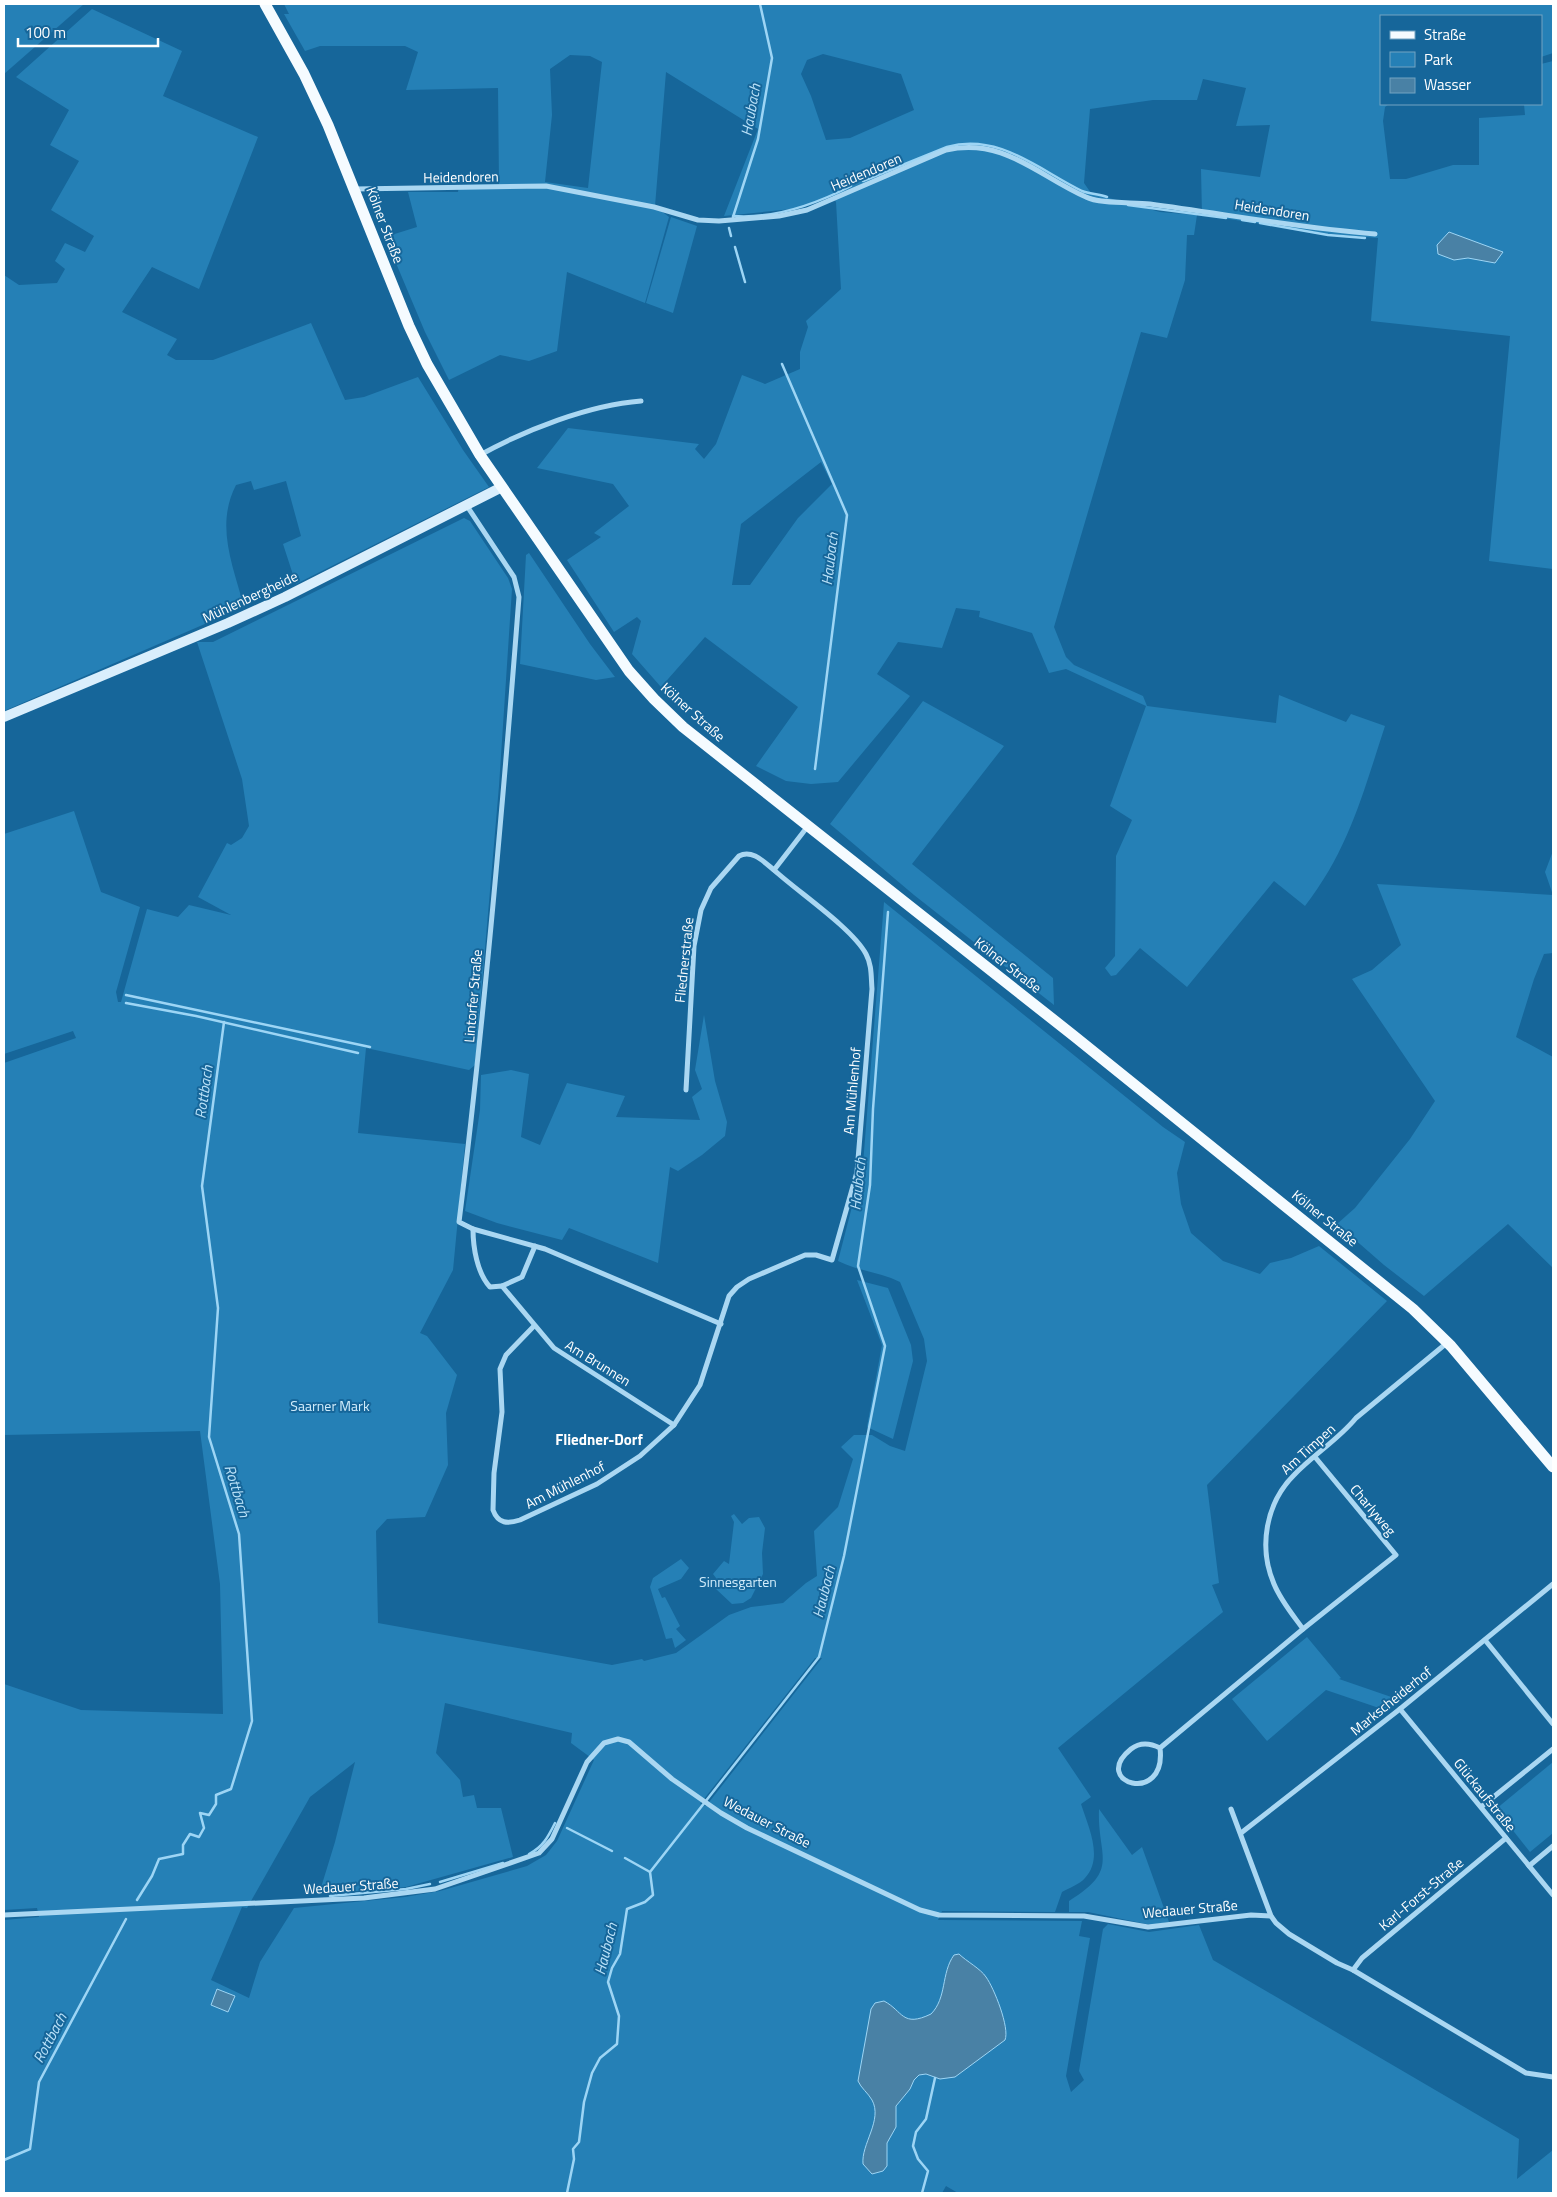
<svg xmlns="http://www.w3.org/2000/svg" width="1557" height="2197" font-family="'Titillium Web',sans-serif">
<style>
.green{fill:#2580b6;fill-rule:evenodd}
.water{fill:#4981a5;stroke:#9dd5f5}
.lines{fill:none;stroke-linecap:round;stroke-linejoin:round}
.stream{stroke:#9dd5f5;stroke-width:2.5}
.street{stroke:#aad7f2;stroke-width:5}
.secondary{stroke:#d9eefc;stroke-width:10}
.primary{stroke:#f5fbff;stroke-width:11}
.labels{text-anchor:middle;stroke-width:4;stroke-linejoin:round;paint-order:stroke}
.street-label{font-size:14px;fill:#fff;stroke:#16669a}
.park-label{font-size:14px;fill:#d2edfc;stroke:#16669a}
.water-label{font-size:15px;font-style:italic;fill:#bbe2f9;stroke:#16669a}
.neighbourhood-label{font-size:15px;font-weight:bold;fill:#fff;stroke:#16669a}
</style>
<rect width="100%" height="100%" fill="#16669a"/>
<g class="green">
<path d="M4,4H84L4,74Z"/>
<path d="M284,4H1553V53L1541,57V16H1381V104H1389L1385,107L1383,121L1390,179H1406L1453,165H1479V118L1525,115L1524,104H1541V64L1553,61V569L1489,561L1510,336L1371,321L1378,238L1329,234L1202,215L1201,169L1260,177L1270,125L1236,126L1246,88L1203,79L1197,100H1153L1090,109L1084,183L1091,193L1160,212L1197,215L1194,235H1187L1185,280L1167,338L1141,332L1054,627L1066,657L1074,665L1143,696L1147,706L1276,723L1279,695L1346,722L1351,714L1385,726C1363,793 1349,849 1305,906L1274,881L1187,987L1140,948L1116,975L1111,976L1105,968L1115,956L1116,856L1132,820L1110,806L1146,706L1066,669L1049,673L1032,633L979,617L980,611L956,608L942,648L898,642L877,674L910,696L838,782L811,784L786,781L756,766L798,707L705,637L661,687L632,654L641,621L637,617L614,632L567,560L601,537L594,533L629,506L613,484L537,468L568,428L699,444L695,449L704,459L716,444L742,375L765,384L800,369V352L808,327L806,321L841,289L836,202L832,195L802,208L724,216L758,129L666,72L655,206L669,217L645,303L567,272L557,351L529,361L500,355L449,380L425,332L385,237L417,227L408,192H458L459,185L499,184L498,88L406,90L418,52L405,46H320L305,51L284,14H289ZM823,54L901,74L914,110L850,138L826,140L811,96L801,74L807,60ZM570,55L590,56L602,62L588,188L545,182L552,115L550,69ZM821,462L832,484L798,518L750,585H732L741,524Z"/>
<path d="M92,9L182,51L163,96L258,137L199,289L152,267L122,312L177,339L167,355L176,360H213L311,323L345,400L364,397L418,377L463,450L489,487L296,584L283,544L301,536L286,481L254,490L251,481L236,485C215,526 233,565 244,607L4,711V275L19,285L57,283L65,269L55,261L65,243L85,252L94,236L51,210L79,161L50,145L69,110L16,77Z"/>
<path d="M671,217L697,226L673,313L646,303Z"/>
<path d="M464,518L470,521L508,578L512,589L499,786L475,1065L469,1070L366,1048L358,1133L465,1144L453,1270L420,1333L427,1336L457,1375L446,1413L448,1465L425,1517L387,1519L376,1531L378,1623L612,1665L642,1659L644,1661L676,1653L729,1615L751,1607L783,1603L806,1583L817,1576L814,1531L838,1507L853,1459L841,1447L854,1435H872L890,1446L905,1451L927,1361L924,1339L900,1282C880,1272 858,1271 838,1261L863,1164L884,902L1163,1127L1185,1142L1177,1173L1181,1204L1191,1233L1223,1261L1260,1274L1270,1263L1291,1258L1319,1246L1387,1301L1207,1485L1219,1583L1212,1585L1223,1612L1058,1748L1091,1797L1081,1804C1088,1826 1104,1858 1085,1878C1080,1884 1069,1888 1062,1892L1055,1912L942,1911L938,1920L1082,1921L1079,1936L1090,1938L1066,2076L1071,2092L1084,2080L1079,2071L1103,1929L1108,1924L1149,1932L1199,1925L1213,1960L1519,2139L1517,2179L1553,2150V2193H958L946,2186L942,2193H4V1920L39,1917L37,1908L4,1910V1684L81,1710L223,1714L220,1584L200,1431L4,1435V1063L76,1038L73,1031L4,1054V834L74,811L101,892L140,907L116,992L118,1002H121L147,909L178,917L189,905L231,915L198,897L227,843L231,845L242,838L249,826L242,779L197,642H213ZM815,1658H822L706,1806L700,1804ZM445,1703L572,1733L571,1743L594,1760L557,1841L546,1855L527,1866L440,1891L405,1897L294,1908L260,1962L249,1998L211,1980L242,1907L247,1908L310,1797L355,1762L335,1842L319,1894L406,1887L513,1857L501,1808H477L474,1795L463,1797L460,1780L436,1753Z"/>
<path d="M529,553L590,644L615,677L596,680L520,664L526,555Z"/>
<path d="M923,701L1004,746L912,864L1053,978L1054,1005L914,895L830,824Z"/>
<path d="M1553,851V953L1544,954L1534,979L1516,1037L1553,1057V1268L1508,1224L1424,1296L1384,1265L1337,1224L1355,1208L1410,1139L1435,1101L1352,979L1372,970L1401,945L1377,884L1553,895L1545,872Z"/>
<path d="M704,1015L715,1081L727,1122L725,1136L702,1155L678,1171L670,1167L658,1263L569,1228L562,1240L497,1223L465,1211L480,1110L481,1075L511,1070L529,1074L521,1137L540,1145L567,1083L625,1096L616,1117L700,1120L692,1097L702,1089L695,1070Z"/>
<path d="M857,1280L888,1288L911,1345L913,1361L893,1439L867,1427L882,1345Z"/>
<path d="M734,1514L742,1524L749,1518L759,1517L765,1528L762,1553L763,1574L751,1598L743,1603L732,1604L716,1589L719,1582L713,1574L724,1561L729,1564L734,1522L731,1516Z"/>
<path d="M681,1559L689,1568L681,1579L658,1589L662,1598L665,1597L680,1626L676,1629L686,1640L675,1648L672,1638L666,1639L650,1587L653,1578Z"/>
<path d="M1307,1637L1341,1678L1339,1679L1400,1700L1380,1715L1379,1708L1326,1690L1267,1741L1232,1699Z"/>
<path d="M1553,1762V1833L1530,1852L1496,1809Z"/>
<path d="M1099,1809L1132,1855L1142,1847L1169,1922L1151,1925L1088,1912H1069V1901C1121,1869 1097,1857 1099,1809Z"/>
</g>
<g class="water">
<path d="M1449,232L1503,252L1495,263L1468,258L1454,260L1438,254L1437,245Z"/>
<path d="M959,1954C966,1961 981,1969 986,1977C994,1988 1010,2028 1005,2040L955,2077L940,2079L926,2074L919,2075L914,2080L910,2089L896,2106V2127L887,2143V2166L883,2171L872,2174L863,2164C861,2144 883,2120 872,2100C868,2093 861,2088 858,2081L871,2009L875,2003L884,2001C903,2011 902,2028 931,2014C947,1998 941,1973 954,1955Z"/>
<path d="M217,1989L235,1996L228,2012L211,2005Z"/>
</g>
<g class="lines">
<g class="stream">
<path d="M863,181L947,147C998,132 1039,170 1082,191C1090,194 1100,194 1107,197"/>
<path d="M1128,205L1226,218"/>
<path d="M733,216C774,219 816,204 851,186"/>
<path d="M733,217L758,139L772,58L760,4"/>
<path d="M1242,220L1255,222"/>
<path d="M1260,223L1328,235L1365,238"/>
<path d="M729,228L731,236"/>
<path d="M735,247L745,282"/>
<path d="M782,364L847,515L815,769"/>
<path d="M126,995L370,1047"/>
<path d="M126,1003L196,1016L358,1053"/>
<path d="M567,1828L612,1851"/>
<path d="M529,1854C543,1847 548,1837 555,1823"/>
<path d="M625,1858L650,1872"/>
<path d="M440,1882L503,1863"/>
<path d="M330,1896L406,1889L430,1884"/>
<path d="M137,1900L152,1876L159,1859L183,1854V1845L190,1834L199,1837L204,1828L200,1813L209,1815L216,1804V1795L231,1789L252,1721L239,1534L209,1437L218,1308L202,1186L224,1022"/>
<path d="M4,2160L30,2149L39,2082L126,1919"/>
<path d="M567,2193L574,2159L573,2149L579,2142L584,2102L592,2073L600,2058L617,2044L619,2016L608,1982L612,1968L620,1954L627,1909L645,1902L653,1895L650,1872L819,1657L844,1556L885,1346L858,1266L870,1185L873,1109L888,912"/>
<path d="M922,2193L928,2171L918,2159L913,2146L916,2132L926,2119L935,2078"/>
</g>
<g class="street">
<path d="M355,189L546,186L654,207L698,220L719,221L779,216L807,210L946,150C1004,137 1038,176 1086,197C1099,204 1133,202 1150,204C1225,214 1300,228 1375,234"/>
<path d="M480,455C525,430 589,405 641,401"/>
<path d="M467,506L514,577L519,597C503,805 485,1014 459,1222L473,1229L545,1249L721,1324"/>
<path d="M686,1090L694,946L701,910L711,888L739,856C752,849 764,862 774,870"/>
<path d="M473,1229C473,1247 477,1273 490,1287L502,1286L554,1348L674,1425"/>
<path d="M502,1286L522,1277L535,1246"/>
<path d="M534,1326L506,1355L500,1369L502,1412L494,1473L493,1510C498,1524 508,1524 520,1520L597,1484L640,1456L674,1425L700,1385L729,1296L737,1287L749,1279L805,1255H816L832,1260L857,1172L872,989C871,977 872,965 866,954C852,928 798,892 774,870L808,826"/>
<path d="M1303,1629L1396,1555L1315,1457"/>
<path d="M1485,1640L1553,1724"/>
<path d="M1400,1709L1553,1895"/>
<path d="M1160,1748C1167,1806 1089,1783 1131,1749C1140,1742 1150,1743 1160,1748L1303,1629C1293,1615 1281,1601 1274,1584C1258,1547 1266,1503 1294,1475C1314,1454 1338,1440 1356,1418L1448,1342"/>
<path d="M1481,1807L1553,1749"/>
<path d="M1231,1809L1271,1916L1276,1923L1289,1934L1337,1963L1353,1970L1526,2073L1553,2077"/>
<path d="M1241,1833L1400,1709L1553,1584"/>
<path d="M1529,1866L1553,1846"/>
<path d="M4,1915L364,1898L435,1889L539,1853L552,1839L587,1762L604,1743L618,1739L629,1742L672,1779L721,1813L747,1828L920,1910L939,1915L1084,1916L1148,1927L1251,1915L1271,1916"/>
<path d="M1353,1970L1362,1958L1506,1838"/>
</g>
<path class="secondary" d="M4,717L228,623L285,597L502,487"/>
<path class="primary" d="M265,4L304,74L328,125L409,326L427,364L480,455L629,671L654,699L683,727L1074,1036L1413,1309L1451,1346L1553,1467"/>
</g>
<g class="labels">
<g class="street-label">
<text transform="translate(866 172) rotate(-23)" y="5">Heidendoren</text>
<text transform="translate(461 177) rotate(-1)" y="5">Heidendoren</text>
<text transform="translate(1272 210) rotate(9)" y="5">Heidendoren</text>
<text transform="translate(385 225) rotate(69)" y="5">Kölner Straße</text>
<text transform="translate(250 597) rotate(-25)" y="5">Mühlenbergheide</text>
<text transform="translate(693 712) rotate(42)" y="5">Kölner Straße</text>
<text transform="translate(684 960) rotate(-84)" y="5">Fliednerstraße</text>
<text transform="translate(1008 965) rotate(38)" y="5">Kölner Straße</text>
<text transform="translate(473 996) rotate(-85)" y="5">Lintorfer Straße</text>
<text transform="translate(852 1091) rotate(-85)" y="5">Am Mühlenhof</text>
<text transform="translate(1325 1218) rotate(39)" y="5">Kölner Straße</text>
<text transform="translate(598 1363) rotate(32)" y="5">Am Brunnen</text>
<text transform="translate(1308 1449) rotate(-42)" y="5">Am Timpen</text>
<text transform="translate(565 1485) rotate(-27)" y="5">Am Mühlenhof</text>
<text transform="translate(1373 1510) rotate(50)" y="5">Charlyweg</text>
<text transform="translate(1391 1701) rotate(-39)" y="5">Markscheiderhof</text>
<text transform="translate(1485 1795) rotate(51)" y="5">Glückaufstraße</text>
<text transform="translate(767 1822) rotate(27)" y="5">Wedauer Straße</text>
<text transform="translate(351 1886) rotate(-4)" y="5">Wedauer Straße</text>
<text transform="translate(1421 1894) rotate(-40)" y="5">Karl-Forst-Straße</text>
<text transform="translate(1190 1909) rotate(-5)" y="5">Wedauer Straße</text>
</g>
<g class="park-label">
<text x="330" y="1411">Saarner Mark</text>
<text x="738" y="1587">Sinnesgarten</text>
</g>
<g class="water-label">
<text transform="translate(751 110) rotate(-80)" y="5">Haubach</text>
<text transform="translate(830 559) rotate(-83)" y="5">Haubach</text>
<text transform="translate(204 1092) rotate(-82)" y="5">Rottbach</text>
<text transform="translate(858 1184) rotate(-84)" y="5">Haubach</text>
<text transform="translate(237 1491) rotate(73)" y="5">Rottbach</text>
<text transform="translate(824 1592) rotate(-76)" y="5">Haubach</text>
<text transform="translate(606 1949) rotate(-76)" y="5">Haubach</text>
<text transform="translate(50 2038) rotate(-62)" y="5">Rottbach</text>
</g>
<g class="neighbourhood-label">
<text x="599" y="1445">Fliedner-Dorf</text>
</g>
</g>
<rect width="1557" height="2197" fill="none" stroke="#ffffff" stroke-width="10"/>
<rect x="1380" y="15" width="162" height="90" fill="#16669a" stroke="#73a3c2"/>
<rect x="1390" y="31" width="25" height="8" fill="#f5fbff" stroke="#73a3c2"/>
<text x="1424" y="40" font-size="15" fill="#ffffff">Straße</text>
<rect x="1390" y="52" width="25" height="15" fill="#2580b6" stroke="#73a3c2"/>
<text x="1424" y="65" font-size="15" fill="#ffffff">Park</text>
<rect x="1390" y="78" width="25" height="15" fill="#4981a5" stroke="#73a3c2"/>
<text x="1424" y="90" font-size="15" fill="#ffffff">Wasser</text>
<path d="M18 38v8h140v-8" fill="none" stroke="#ffffff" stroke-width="2.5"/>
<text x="25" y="38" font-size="15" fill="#ffffff" stroke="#16669a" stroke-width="4" paint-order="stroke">100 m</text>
</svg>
